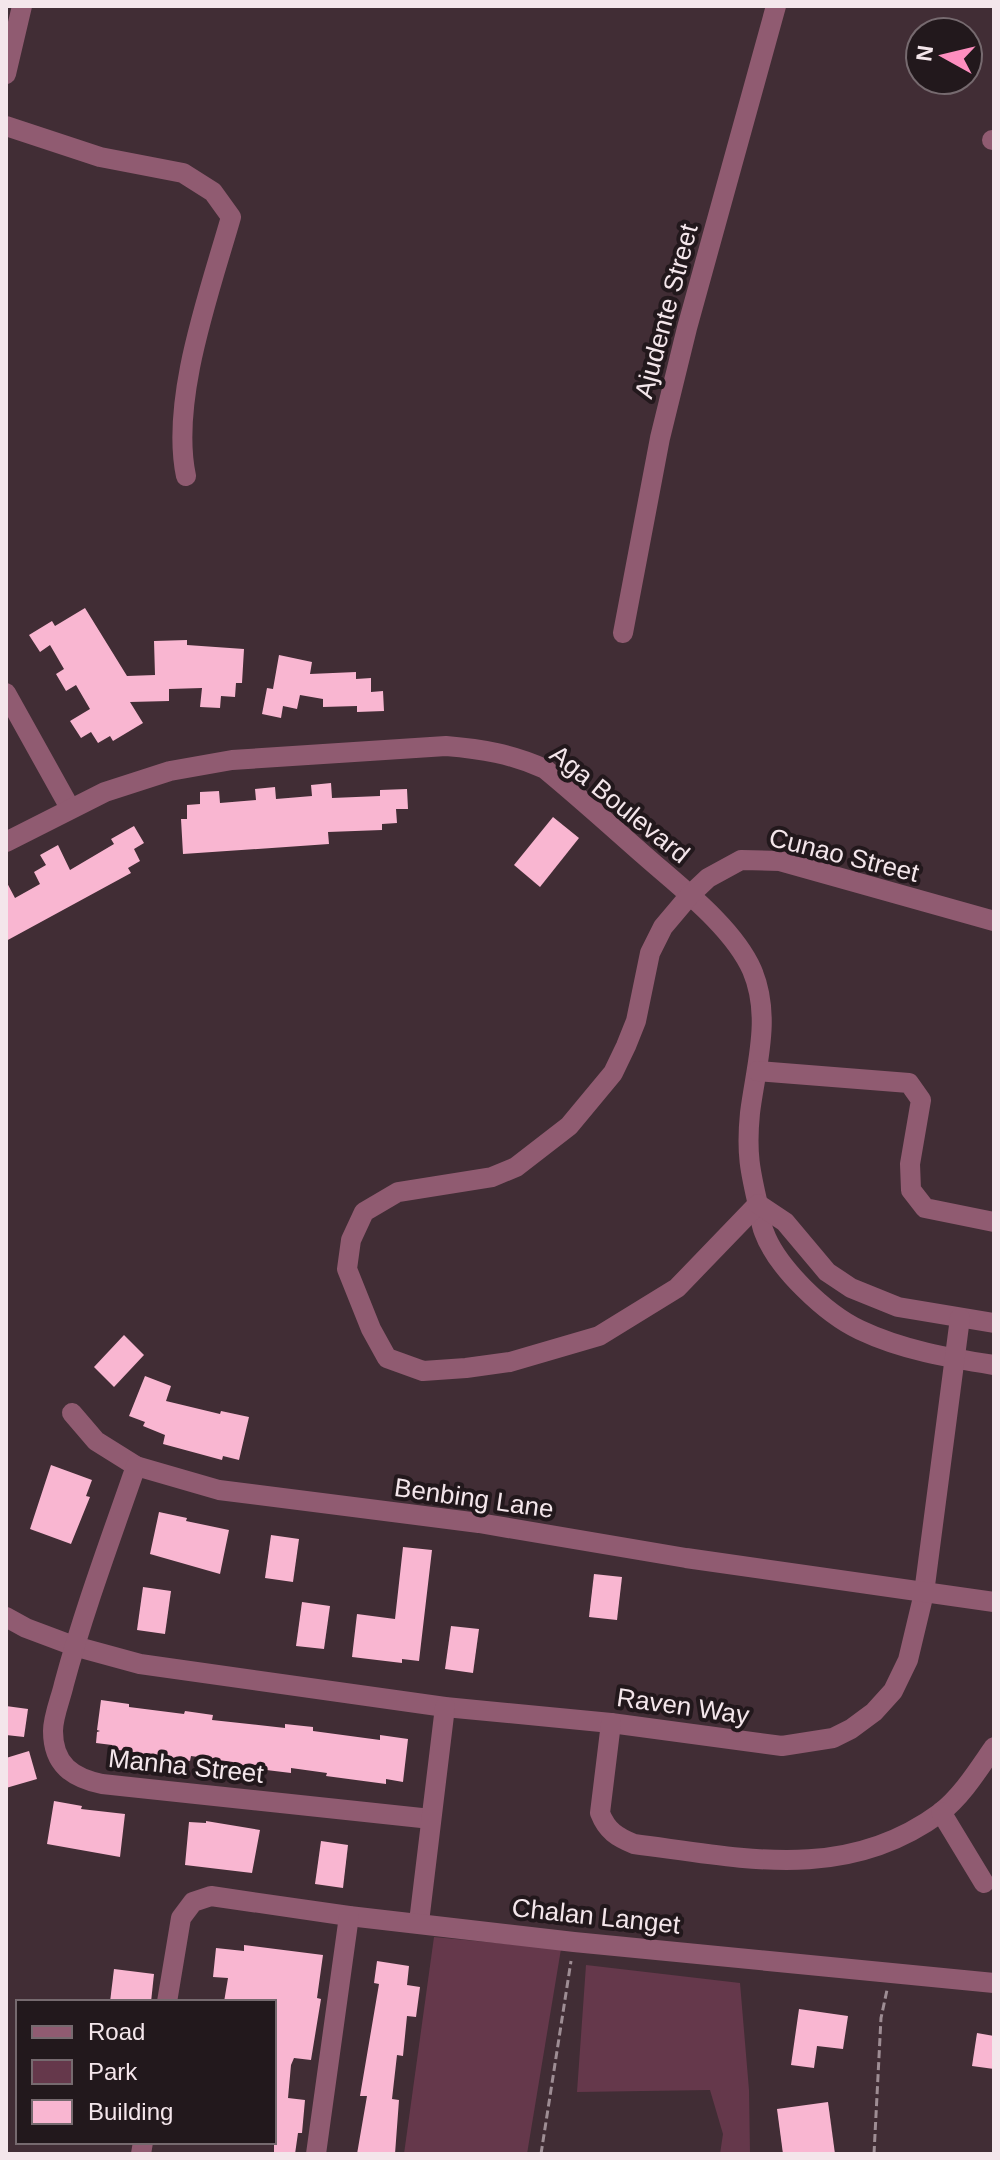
<svg xmlns="http://www.w3.org/2000/svg" width="1000" height="2160" font-family="Arial,sans-serif">
<style>
.green{fill:#65384b}
.building{fill:#f9b6d1}
.lines{fill:none;stroke-linecap:round;stroke-linejoin:round}
.path{stroke:#9e8d94;stroke-width:3;stroke-dasharray:8 4;stroke-linecap:butt}
.minor{stroke:#905b71;stroke-width:20}
.labels{text-anchor:middle;stroke-width:8;stroke-linejoin:round;paint-order:stroke}
.street-label{font-size:26px;fill:#f4e6eb;stroke:#22181c}
</style>
<rect width="100%" height="100%" fill="#412d35"/>
<g class="green">
<path d="M434,1937L561,1949L527,2154H404Z"/>
<path d="M586,1965L740,1983L749,2090L750,2154H720L723,2134L710,2090L577,2092Z"/>
</g>
<g class="building">
<path d="M85,608L127,676L155,675L154,641L187,640V645L244,649L242,683H236L235,697L221,696L220,708L200,707L202,688L169,689V701L130,702L143,723L113,741L110,736L98,743L91,732L81,738L70,721L90,709L76,685L66,691L56,674L64,669L50,645L40,652L29,635L52,621L55,626Z"/>
<path d="M279,655L312,662L310,674L356,672V679L371,678V692L383,691L384,711L357,712V706L323,707V699L300,695L297,709L283,706L281,718L262,714L267,688L273,689Z"/>
<path d="M331,783L332,798L380,796V790L407,789L408,809H396L397,823L382,824V830L328,832L329,844L183,854L181,819H187V805L200,804V792L219,791L220,803L256,800L255,789L275,787L276,799L312,796L311,785Z"/>
<path d="M553,817L579,838L540,887L514,865Z"/>
<path d="M134,826L144,843L134,849L140,861L128,868L131,873L6,941V881L15,898L40,884L34,872L46,865L40,855L58,845L70,870L114,844L111,839Z"/>
<path d="M124,1335L144,1355L114,1387L94,1367Z"/>
<path d="M145,1376L171,1386L166,1401L220,1414L221,1411L249,1417L239,1460L223,1456L222,1460L163,1444L165,1435L143,1426L145,1422L129,1416Z"/>
<path d="M51,1465L92,1480L86,1496L90,1497L71,1544L30,1529Z"/>
<path d="M159,1512L187,1518L186,1521L229,1530L220,1574L150,1554Z"/>
<path d="M271,1535L299,1539L293,1582L265,1578Z"/>
<path d="M403,1547L432,1550L419,1661L402,1659V1663L352,1657L357,1614L395,1619Z"/>
<path d="M594,1574L622,1577L617,1620L589,1617Z"/>
<path d="M143,1587L171,1591L165,1634L137,1630Z"/>
<path d="M302,1602L330,1606L324,1649L296,1646Z"/>
<path d="M451,1626L479,1629L473,1673L445,1669Z"/>
<path d="M101,1700L129,1704V1707L184,1714L185,1711L213,1715L212,1720L285,1728V1724L313,1727V1731L380,1740V1735L408,1739L403,1782L386,1779V1784L326,1776L327,1773L291,1768V1773L232,1766L233,1762L191,1756L190,1761L112,1749V1745L96,1743L97,1732L100,1731L97,1730Z"/>
<path d="M6,1706L28,1709L24,1737L6,1735Z"/>
<path d="M29,1751L37,1779L6,1788V1758Z"/>
<path d="M54,1801L82,1806L81,1809L125,1814L120,1857L47,1844Z"/>
<path d="M206,1821L260,1830L252,1873L185,1865L189,1822L206,1823Z"/>
<path d="M321,1841L348,1845L343,1888L315,1884Z"/>
<path d="M244,1945L323,1955L317,1998L321,1999L311,2060L294,2058L291,2065L288,2098L305,2100L302,2133H298L295,2154H274V2002H224L228,1978L213,1977L216,1948L244,1951Z"/>
<path d="M377,1961L409,1966L407,1985L420,1987L416,2017L407,2016L403,2056L397,2055L392,2099L399,2100L395,2154H357L367,2096H360L379,1984L374,1983Z"/>
<path d="M114,1969L154,1974L151,2002H110Z"/>
<path d="M799,2009L848,2016L843,2049L817,2046L814,2068L791,2065Z"/>
<path d="M977,2033L994,2036V2069L972,2066Z"/>
<path d="M828,2102L835,2154H783L777,2109Z"/>
</g>
<g class="lines">
<g class="path">
<path d="M541,2154L571,1961"/>
<path d="M874,2154L881,2018L887,1990"/>
</g>
<g class="minor">
<path d="M6,74L22,6"/>
<path d="M6,126L100,157L183,173L213,192L231,217C210,291 170,400 186,476"/>
<path d="M992,140H994"/>
<path d="M623,633L660,438L687,328L776,6"/>
<path d="M6,693L70,808"/>
<path d="M6,842L105,792L170,771L232,760L446,746C482,749 512,754 545,769C579,797 612,827 645,856C680,887 733,927 752,970C772,1017 756,1065 750,1113C746,1153 750,1171 759,1209C760,1216 761,1225 764,1232C777,1268 826,1314 860,1330C902,1350 949,1358 994,1365"/>
<path d="M757,1071L909,1083L921,1100L910,1164L911,1190L925,1208L994,1222"/>
<path d="M758,1204L677,1288L599,1336L510,1362L466,1368L423,1371L387,1358L371,1329L347,1269L351,1240L364,1212L398,1192L492,1177L516,1167L569,1126L613,1073L626,1046L636,1021L650,953L663,927L690,895L708,878L741,860L780,861L994,921"/>
<path d="M758,1204L785,1222L827,1272L851,1288L898,1307L994,1323"/>
<path d="M72,1413L96,1441L136,1466"/>
<path d="M6,1617L26,1628L74,1646L140,1664L445,1707L611,1723L782,1746L833,1738L851,1729L874,1712L893,1691L908,1660L924,1593L960,1318"/>
<path d="M611,1723L600,1813C607,1831 617,1837 634,1844C742,1858 845,1883 940,1813C962,1796 978,1770 994,1747"/>
<path d="M941,1812L984,1883"/>
<path d="M431,1819L102,1784C73,1778 53,1765 53,1731C53,1716 61,1698 64,1684C84,1610 111,1538 136,1466L219,1490L479,1523L686,1558L994,1602"/>
<path d="M419,1922L445,1707"/>
<path d="M167,2002L181,1918L193,1902L211,1896L349,1916L574,1942L994,1983"/>
<path d="M141,2154L143,2142"/>
<path d="M316,2154L349,1916"/>
</g>
</g>
<g class="labels">
<g class="street-label">
<text transform="translate(666 311) rotate(-75)" y="9">Ajudente Street</text>
<text transform="translate(620 804) rotate(39)" y="9">Aga Boulevard</text>
<text transform="translate(844 855) rotate(14)" y="9">Cunao Street</text>
<text transform="translate(474 1498) rotate(8)" y="9">Benbing Lane</text>
<text transform="translate(683 1706) rotate(8)" y="9">Raven Way</text>
<text transform="translate(186 1766) rotate(6)" y="9">Manha Street</text>
<text transform="translate(596 1916) rotate(6)" y="9">Chalan Langet</text>
</g>
</g>
<rect width="1000" height="2160" fill="none" stroke="#f4e6eb" stroke-width="16"/>
<rect x="16" y="2000" width="260" height="144" fill="#22181c" stroke="#766a6f" stroke-width="2"/>
<rect x="32" y="2026" width="40" height="12" fill="#905b71" stroke="#766a6f" stroke-width="2"/>
<text x="88" y="2040" font-size="24" fill="#f4e6eb">Road</text>
<rect x="32" y="2060" width="40" height="24" fill="#65384b" stroke="#766a6f" stroke-width="2"/>
<text x="88" y="2080" font-size="24" fill="#f4e6eb">Park</text>
<rect x="32" y="2100" width="40" height="24" fill="#f9b6d1" stroke="#766a6f" stroke-width="2"/>
<text x="88" y="2120" font-size="24" fill="#f4e6eb">Building</text>
<g transform="translate(944 56) rotate(278)"><circle r="38" fill="#22181c" stroke="#766a6f" stroke-width="2"/>
<path d="M0-6L14 30L0 20L-14 30Z" fill="#fd8ebf"/>
<text y="-12" font-size="22" font-weight="bold" text-anchor="middle" fill="#f4e6eb">N</text>
</g>
</svg>
